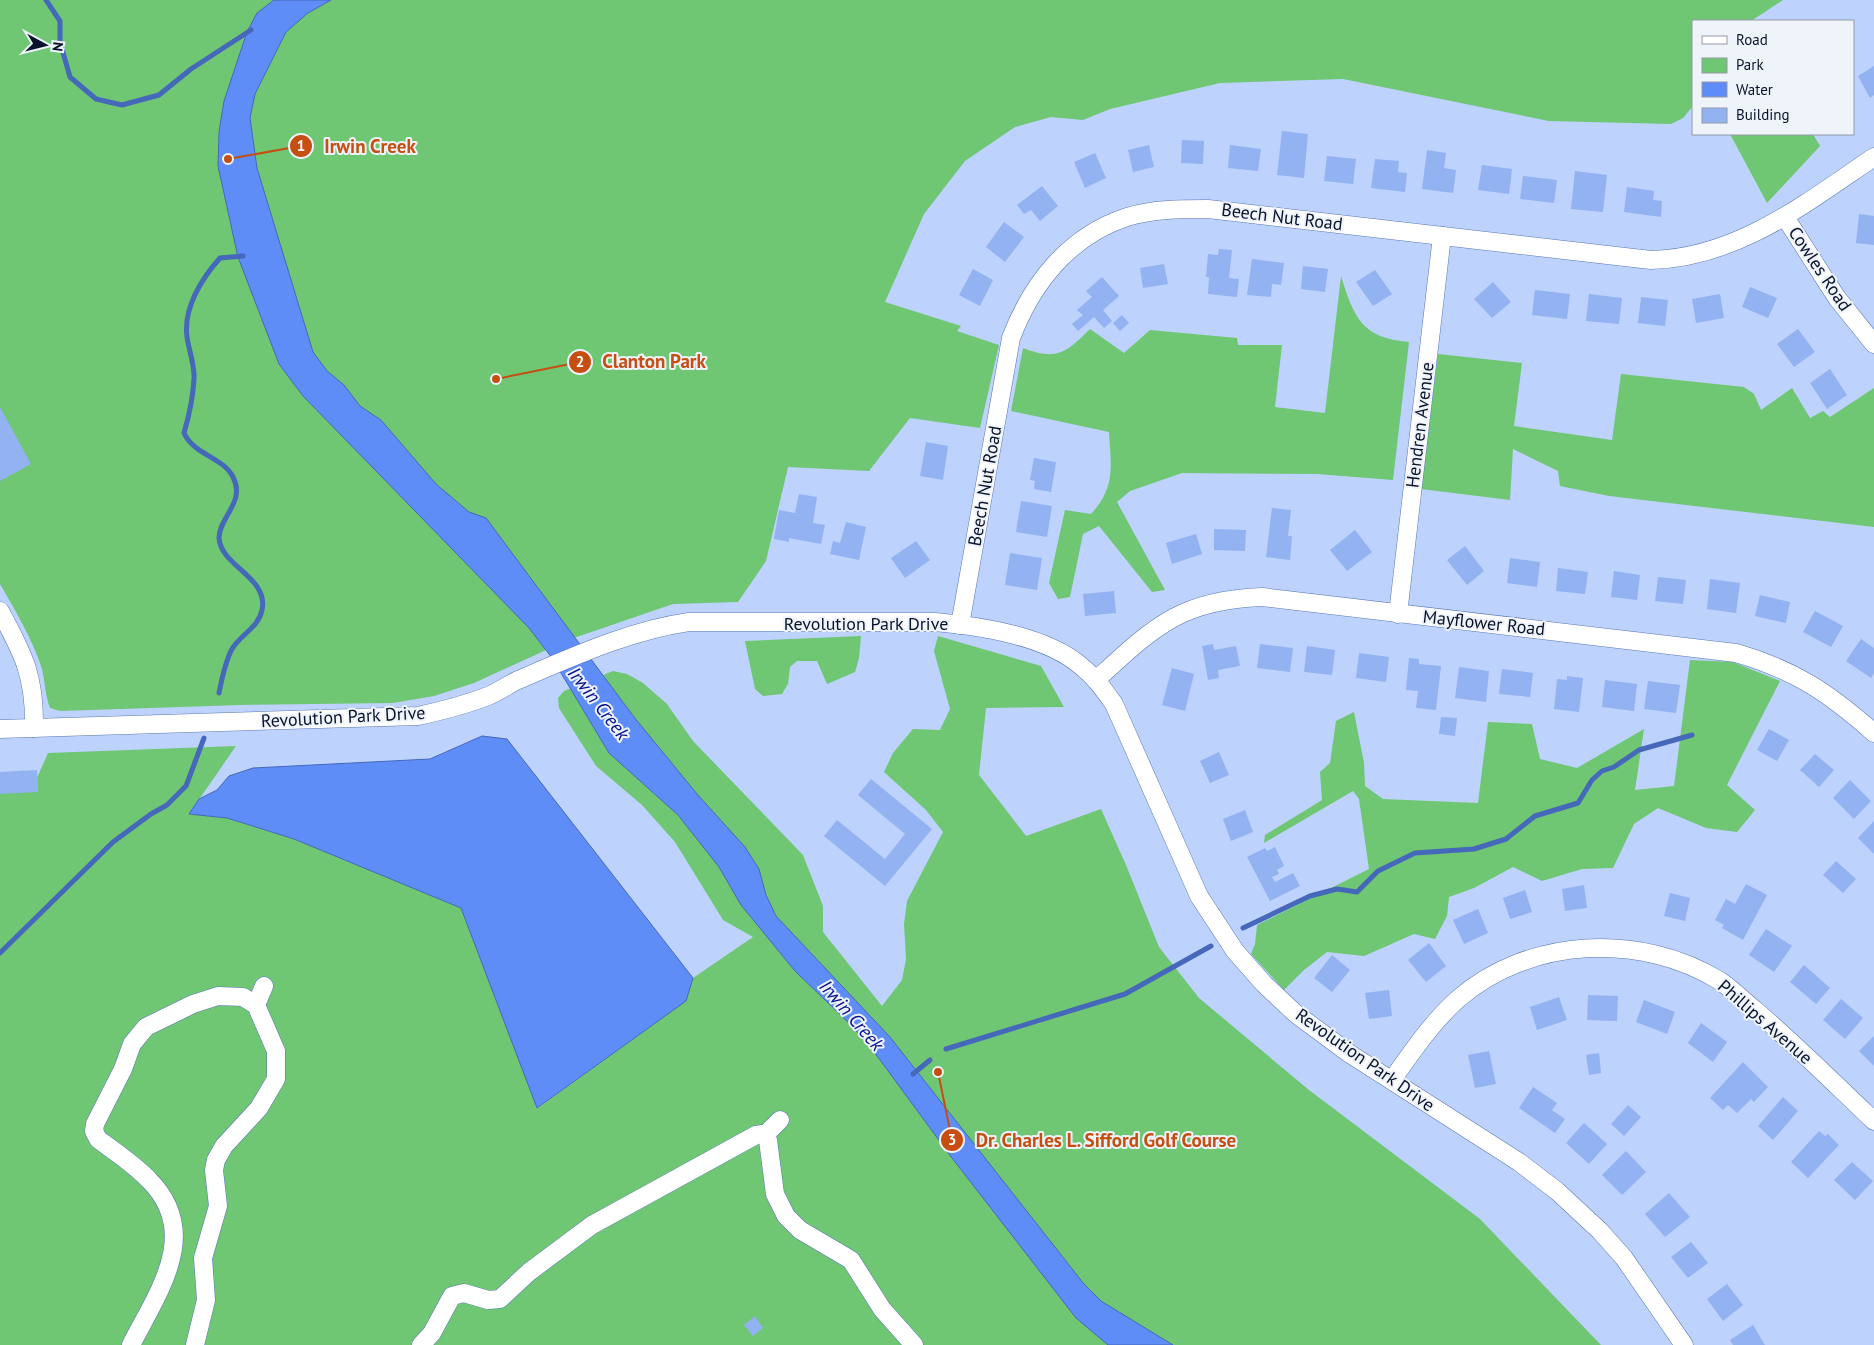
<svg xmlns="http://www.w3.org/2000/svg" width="1874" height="1345" font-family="'PT Sans',sans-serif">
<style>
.green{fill:#6fc673}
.water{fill:#5f8df7;stroke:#4568ba}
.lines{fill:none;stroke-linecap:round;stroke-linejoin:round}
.stream{stroke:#4568ba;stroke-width:5}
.building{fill:#93b2f2}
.minor-casing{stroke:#5977b7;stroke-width:19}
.minor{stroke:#fff;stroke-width:18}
.labels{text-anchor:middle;stroke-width:4;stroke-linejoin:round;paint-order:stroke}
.street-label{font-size:18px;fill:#08122b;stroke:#eff3fa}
.water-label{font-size:19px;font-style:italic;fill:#031191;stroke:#eff3fa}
.leader{fill:none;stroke:#c64e11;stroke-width:2}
.callout-dot{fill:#c64e11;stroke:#eff3fa;stroke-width:2}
.mark-label{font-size:15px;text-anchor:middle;font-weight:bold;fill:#fff}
.callout-label{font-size:19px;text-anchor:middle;font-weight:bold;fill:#c64e11;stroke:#eff3fa;stroke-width:4;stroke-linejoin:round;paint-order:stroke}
</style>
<rect width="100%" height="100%" fill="#bdd2fd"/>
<g class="green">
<path d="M0,0H1783L1751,21H1693V106L1683,118L1671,124L1549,121L1343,79L1220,83L1110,109L1083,120L1051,117L1015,127L965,161L924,214L885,302L961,326L957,331L999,345L980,428L910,418L869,471L788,467L766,561L738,602L673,604L568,640L474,683L434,696L393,703L240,705L60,711L50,708C45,695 45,682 42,669C33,640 15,610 0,584Z"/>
<path d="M1730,134H1813L1820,146L1767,203Z"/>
<path d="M1341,276C1354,318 1362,338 1409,342L1393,480L1317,474L1182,473L1130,491L1117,502L1165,590L1152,592L1099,526L1083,534L1070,597L1058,599L1049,583L1065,510L1091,514C1116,487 1111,466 1109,432L1011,411L1023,348C1057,361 1066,353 1090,329L1124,353L1150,330L1237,338L1238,345H1282L1275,407L1325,413Z"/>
<path d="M1438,354L1522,363L1514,426L1612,440L1621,374L1744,387L1754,394L1761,410L1792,388L1810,418L1823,411L1830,417L1874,388V527L1609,496L1560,486L1558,471L1513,449L1510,500L1421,489Z"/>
<path d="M861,636L859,658L855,672L827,684L817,661H797L790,667L788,684L782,694L763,696L755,689L745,641Z"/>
<path d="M938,636L1041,666L1064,707L986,708L979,775L1026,836L1101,809L1126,865L1159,947L1199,998L1309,1090L1480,1219L1601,1345H0V785L36,780L48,753L236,746L189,814L227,818L294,839L461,908L538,1108L685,1001L693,978L753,937L723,920L675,842L642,805L596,766L559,708L558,698L564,691L613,671L627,674L643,683L667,704L693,741L803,855L823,906V932L882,1006L902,980L906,959L904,924L907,901L943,832L926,810L884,772L893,753L913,729L940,730L950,709L934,651Z"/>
<path d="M1690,660L1733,662L1780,681L1727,785L1755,810L1737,832L1706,828L1658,808L1634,824L1613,868L1582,869L1542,881L1513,867L1474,888L1449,897L1447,916L1435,939L1414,934L1364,956L1327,952L1304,970L1284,990L1251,954L1255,944L1257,925L1369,869L1359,799L1353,791L1264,843L1265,835L1322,800L1320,772L1330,763L1336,721L1354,712L1364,763L1365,786L1383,799L1478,803L1488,722L1532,724L1540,759L1577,768L1644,729L1635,790L1674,786Z"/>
</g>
<g class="water">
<path d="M274,0H331L308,13L286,32L255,94L250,118L257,168L313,352L327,371L344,385L360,406L381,420L436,484L469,512L486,518L634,717L697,794L745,847L759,869L766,895L776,916L890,1037L1084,1284L1101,1301L1173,1345H1108L1076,1318L952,1158L872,1049L850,1024L795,971L741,905L719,867L678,815L609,753L552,658L529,628L303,396L279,364L238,257L218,166L219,132L224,101L247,32L257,13Z"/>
<path d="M482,736L507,739L693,978L686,1001L537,1108L461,908L294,839L227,818L189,814L199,799L217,790L229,776L253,768L430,759Z"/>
</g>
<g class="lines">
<g class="stream">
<path d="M46,0L60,21V42L70,77L96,99L122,105L159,95L191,69L251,30"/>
<path d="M219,693C222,678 225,662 232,649C240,635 259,627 262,610C269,577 221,567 219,538C219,517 246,502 233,477C223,457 194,455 184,433C189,416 193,397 194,379C195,366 189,351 187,337C183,308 202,278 220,258L243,256"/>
<path d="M1243,928L1310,896L1337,889L1357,892L1378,871L1415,853L1474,849L1506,839L1535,816L1578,803L1592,780L1602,771L1614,767L1639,750L1692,735"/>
<path d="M0,953L113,842L151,814L167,805L186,786L204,738"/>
<path d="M946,1049L1125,994L1211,946"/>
<path d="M913,1074L930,1060"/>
</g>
</g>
<g class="building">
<path d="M1874,66V95L1870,98L1858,76Z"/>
<path d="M1282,131L1308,134L1304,178L1277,175Z"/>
<path d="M1182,140L1204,141L1203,164L1181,163Z"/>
<path d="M1149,145L1154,167L1133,172L1128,150Z"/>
<path d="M1230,145L1261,149L1258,171L1228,168Z"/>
<path d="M1427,150L1446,153L1444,168L1456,170L1453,193L1422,189Z"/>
<path d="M1095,153L1106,178L1085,188L1074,162Z"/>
<path d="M1327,156L1356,159L1353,184L1324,181Z"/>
<path d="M1375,159L1399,161L1398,172L1407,173L1405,192L1371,188Z"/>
<path d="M1482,165L1512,169L1509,194L1478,190Z"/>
<path d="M1575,171L1607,175L1603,212L1571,209Z"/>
<path d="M1523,176L1557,180L1554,203L1520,199Z"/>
<path d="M1042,186L1058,206L1040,221L1031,210L1024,214L1017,205Z"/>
<path d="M1627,187L1654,191L1653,200L1662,201L1661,217L1624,212Z"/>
<path d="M1859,214L1874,216V245L1856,243Z"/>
<path d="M1004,222L1024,237L1005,262L986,247Z"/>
<path d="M1219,249L1232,250L1229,278L1239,279L1237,297L1208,294L1209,277H1206L1208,254L1218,255Z"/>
<path d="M1252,259L1284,263L1281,285L1272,284L1271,297L1247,295Z"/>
<path d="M1164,264L1168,284L1143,288L1140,268Z"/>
<path d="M1303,266L1328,269L1325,292L1301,289Z"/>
<path d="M973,269L993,280L980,306L959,295Z"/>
<path d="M1375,270L1392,294L1373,306L1356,282Z"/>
<path d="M1102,277L1119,296L1103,310L1112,321L1104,328L1094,317L1078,331L1072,324L1083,315L1077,310L1092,297L1086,291Z"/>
<path d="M1493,282L1511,302L1492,318L1474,299Z"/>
<path d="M1750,287L1777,298L1768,318L1742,307Z"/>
<path d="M1535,290L1570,294L1567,319L1532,315Z"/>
<path d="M1589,294L1622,298L1619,324L1586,321Z"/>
<path d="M1720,294L1724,318L1696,323L1692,299Z"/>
<path d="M1641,297L1668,300L1665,326L1638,323Z"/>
<path d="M1122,315L1129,323L1120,331L1113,323Z"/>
<path d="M1798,329L1815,352L1794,367L1777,344Z"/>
<path d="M1830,369L1847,395L1827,409L1810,383Z"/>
<path d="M0,407L31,464L0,481Z"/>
<path d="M926,442L948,446L943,480L920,476Z"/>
<path d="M1034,458L1056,462L1051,492L1034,489L1035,481L1030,480Z"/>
<path d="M799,494L817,497L813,523L825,525L821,544L789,538V542L774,539L779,510L795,513Z"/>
<path d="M1021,501L1052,506L1047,537L1016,532Z"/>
<path d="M1272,508L1291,510L1288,536H1292L1290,560L1266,557Z"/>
<path d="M846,522L866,527L859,560L830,554L833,541L840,543Z"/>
<path d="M1214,529L1246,530L1245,551L1214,550Z"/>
<path d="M1355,530L1372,552L1347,571L1330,550Z"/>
<path d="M1196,534L1202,554L1172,564L1166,543Z"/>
<path d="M916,541L930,560L905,578L891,558Z"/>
<path d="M1465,546L1484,571L1467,585L1447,560Z"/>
<path d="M1010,553L1042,558L1037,590L1005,585Z"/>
<path d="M1510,558L1540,562L1537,587L1507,583Z"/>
<path d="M1558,568L1588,572L1585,594L1556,591Z"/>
<path d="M1614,571L1640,575L1637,600L1611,597Z"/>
<path d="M1658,577L1686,580L1683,604L1655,601Z"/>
<path d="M1710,579L1740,583L1736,613L1707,609Z"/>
<path d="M1114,591L1116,613L1085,616L1083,594Z"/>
<path d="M1760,595L1790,602L1786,623L1755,616Z"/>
<path d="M1815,611L1843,626L1831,647L1803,632Z"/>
<path d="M1861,639L1874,648V673L1871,678L1846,661Z"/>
<path d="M1213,644L1214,650L1236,646L1240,666L1218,670L1219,678L1208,680L1202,646Z"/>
<path d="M1260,644L1293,648L1290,672L1257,668Z"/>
<path d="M1307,646L1335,650L1332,675L1304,672Z"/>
<path d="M1359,653L1389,657L1386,682L1356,678Z"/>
<path d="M1409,658L1419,659V664L1441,666L1436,710L1416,708L1418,691L1406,690Z"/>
<path d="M1459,667L1489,671L1486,702L1455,698Z"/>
<path d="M1172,668L1194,674L1185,711L1162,705Z"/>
<path d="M1502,669L1533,673L1530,697L1499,694Z"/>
<path d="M1567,676L1583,678L1579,712L1554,709L1557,679L1567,680Z"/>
<path d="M1605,680L1637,684L1634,711L1602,707Z"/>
<path d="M1648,681L1680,685L1676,713L1644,709Z"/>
<path d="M1441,717L1457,718L1455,736L1439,734Z"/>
<path d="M1769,729L1789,740L1777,761L1757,750Z"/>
<path d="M1219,752L1229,775L1210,783L1200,761Z"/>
<path d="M1815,754L1834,770L1819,787L1800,770Z"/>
<path d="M37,770L38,792L0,794V772Z"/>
<path d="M871,779L932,829L885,886L824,836L837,820L885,859L905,834L858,795Z"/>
<path d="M1850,780L1871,801L1854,819L1833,798Z"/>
<path d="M1245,810L1253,832L1231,841L1223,819Z"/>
<path d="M1874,821V854L1858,838Z"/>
<path d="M1275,847L1284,866L1277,870L1279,874L1272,877L1275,882L1293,873L1300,886L1270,901L1247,857L1265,848L1267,851Z"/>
<path d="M1836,861L1856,879L1843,893L1823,875Z"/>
<path d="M1746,884L1767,895L1743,940L1722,928L1724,925L1715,920L1726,899L1735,904Z"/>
<path d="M1584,885L1587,908L1565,911L1562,889Z"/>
<path d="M1525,890L1532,912L1510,919L1503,898Z"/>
<path d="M1670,893L1690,898L1685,921L1664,916Z"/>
<path d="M1478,909L1488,933L1464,944L1453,920Z"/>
<path d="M1766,929L1792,946L1774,972L1749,955Z"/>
<path d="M1429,943L1446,966L1426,982L1408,960Z"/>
<path d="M1332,955L1350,970L1332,992L1314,978Z"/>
<path d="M1804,965L1830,988L1816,1004L1790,982Z"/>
<path d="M1389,990L1392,1016L1369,1019L1365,993Z"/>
<path d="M1588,995L1618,996L1617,1021L1587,1020Z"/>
<path d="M1559,997L1567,1020L1537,1030L1530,1007Z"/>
<path d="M1841,999L1863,1018L1845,1039L1823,1020Z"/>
<path d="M1644,1000L1675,1012L1667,1034L1636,1022Z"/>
<path d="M1701,1023L1727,1042L1713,1062L1688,1043Z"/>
<path d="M1874,1036V1066L1859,1051Z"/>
<path d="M1489,1051L1496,1084L1475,1088L1468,1055Z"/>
<path d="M1599,1053L1601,1073L1589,1075L1586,1055Z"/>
<path d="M1743,1062L1768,1087L1754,1102L1751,1099L1737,1113L1728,1105L1723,1110L1710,1098Z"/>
<path d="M1533,1087L1557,1103L1552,1110L1565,1119L1555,1133L1519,1108Z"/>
<path d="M1783,1097L1798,1111L1773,1140L1758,1126Z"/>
<path d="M1628,1105L1641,1117L1624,1136L1611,1124Z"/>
<path d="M1584,1123L1607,1144L1589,1164L1566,1143Z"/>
<path d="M1819,1131L1825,1136L1828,1134L1839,1145L1808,1178L1791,1162Z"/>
<path d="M1626,1151L1646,1172L1622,1195L1602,1175Z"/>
<path d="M1852,1162L1873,1181L1855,1200L1834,1180Z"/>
<path d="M1669,1193L1690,1217L1665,1237L1645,1214Z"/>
<path d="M1691,1242L1708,1263L1688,1278L1671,1257Z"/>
<path d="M1727,1284L1743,1305L1723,1321L1707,1299Z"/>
<path d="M755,1316L763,1328L753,1336L744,1325Z"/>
<path d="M1753,1325L1765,1345H1733L1730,1340Z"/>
</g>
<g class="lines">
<defs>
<g id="minor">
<path d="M1785,217L1837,298L1874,344"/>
<path d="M0,611C24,655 35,677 34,728"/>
<path d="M1398,614L1442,236"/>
<path d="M960,625L1011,338C1032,283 1069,236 1127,217C1153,209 1181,209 1208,209L1651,260C1737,258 1806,203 1874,157"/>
<path d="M1096,680C1154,627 1180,600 1262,597L1736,653C1795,670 1829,693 1874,733"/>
<path d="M0,729L418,716C441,711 465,705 488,696C498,692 508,685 518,680C572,657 631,630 689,622H935C980,626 1046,636 1081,666C1095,677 1104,690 1114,704L1199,896L1235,951L1264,984L1296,1014L1350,1054L1519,1162L1557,1191L1600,1231L1624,1258L1684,1345"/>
<path d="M256,1005L264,986"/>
<path d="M1392,1080C1412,1052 1432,1022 1458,999C1529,937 1641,932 1720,981C1732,989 1744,1001 1755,1010C1796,1045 1835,1084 1874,1121"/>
<path d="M765,1135L780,1120"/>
<path d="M131,1345C158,1292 202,1233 149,1180C134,1164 115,1152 98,1139L94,1131L95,1124L123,1069L132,1044L146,1027L193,1004L218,996L243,997L256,1005L276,1051V1079L259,1108L224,1146L216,1160L214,1170L218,1206L203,1258L206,1300L195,1345"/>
<path d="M421,1345L432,1333L452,1296L464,1293L488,1300L500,1299L529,1272L592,1225L756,1135L763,1134L768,1140L775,1194L786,1216L800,1230L851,1260L882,1309L914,1345"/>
</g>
</defs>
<use href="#minor" class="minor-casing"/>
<use href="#minor" class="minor"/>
</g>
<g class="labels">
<g class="street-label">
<text transform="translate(1282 217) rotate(7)" y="6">Beech Nut Road</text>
<text transform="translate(1820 269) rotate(56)" y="6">Cowles Road</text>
<text transform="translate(1420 425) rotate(-83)" y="6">Hendren Avenue</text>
<text transform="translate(985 486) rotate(-80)" y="6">Beech Nut Road</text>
<text transform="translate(1484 623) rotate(6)" y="6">Mayflower Road</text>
<text x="866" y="630">Revolution Park Drive</text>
<text transform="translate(343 717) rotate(-3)" y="6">Revolution Park Drive</text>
<text transform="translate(1765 1022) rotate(41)" y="6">Phillips Avenue</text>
<text transform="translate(1365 1060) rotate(35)" y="6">Revolution Park Drive</text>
</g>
<g class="water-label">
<text transform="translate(599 703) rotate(52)" y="7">Irwin Creek</text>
<text transform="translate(852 1015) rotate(49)" y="7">Irwin Creek</text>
</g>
</g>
<path class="leader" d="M228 159L301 146M496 379L580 362M938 1072L952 1140"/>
<g class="callout-dot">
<circle cx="228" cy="159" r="5"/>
<circle cx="496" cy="379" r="5"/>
<circle cx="938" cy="1072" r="5"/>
<circle cx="301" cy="146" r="12"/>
<circle cx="580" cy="362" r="12"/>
<circle cx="952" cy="1140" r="12"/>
</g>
<g class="mark-label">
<text x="301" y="151">1</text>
<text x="580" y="367">2</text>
<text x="952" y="1145">3</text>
</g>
<g class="callout-label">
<text x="370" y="153">Irwin Creek</text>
<text x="654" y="368">Clanton Park</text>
<text x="1106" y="1147">Dr. Charles L. Sifford Golf Course</text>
</g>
<rect x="1692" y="20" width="162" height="115" fill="#eff3fa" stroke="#9399a7"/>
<rect x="1702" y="36" width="25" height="8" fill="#ffffff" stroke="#9399a7"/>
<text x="1736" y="45" font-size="15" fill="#08122b">Road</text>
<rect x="1702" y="58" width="25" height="15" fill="#6fc673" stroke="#9399a7"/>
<text x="1736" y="70" font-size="15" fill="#08122b">Park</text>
<rect x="1702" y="82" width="25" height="15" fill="#5f8df7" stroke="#9399a7"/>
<text x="1736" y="95" font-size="15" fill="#08122b">Water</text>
<rect x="1702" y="108" width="25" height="15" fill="#93b2f2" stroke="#9399a7"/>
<text x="1736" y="120" font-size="15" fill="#08122b">Building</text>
<g transform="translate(45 45) rotate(97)" stroke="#eff3fa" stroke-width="4" paint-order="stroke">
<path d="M0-4L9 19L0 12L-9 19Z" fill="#08122b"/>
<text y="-8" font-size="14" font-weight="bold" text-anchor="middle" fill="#08122b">N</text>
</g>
</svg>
